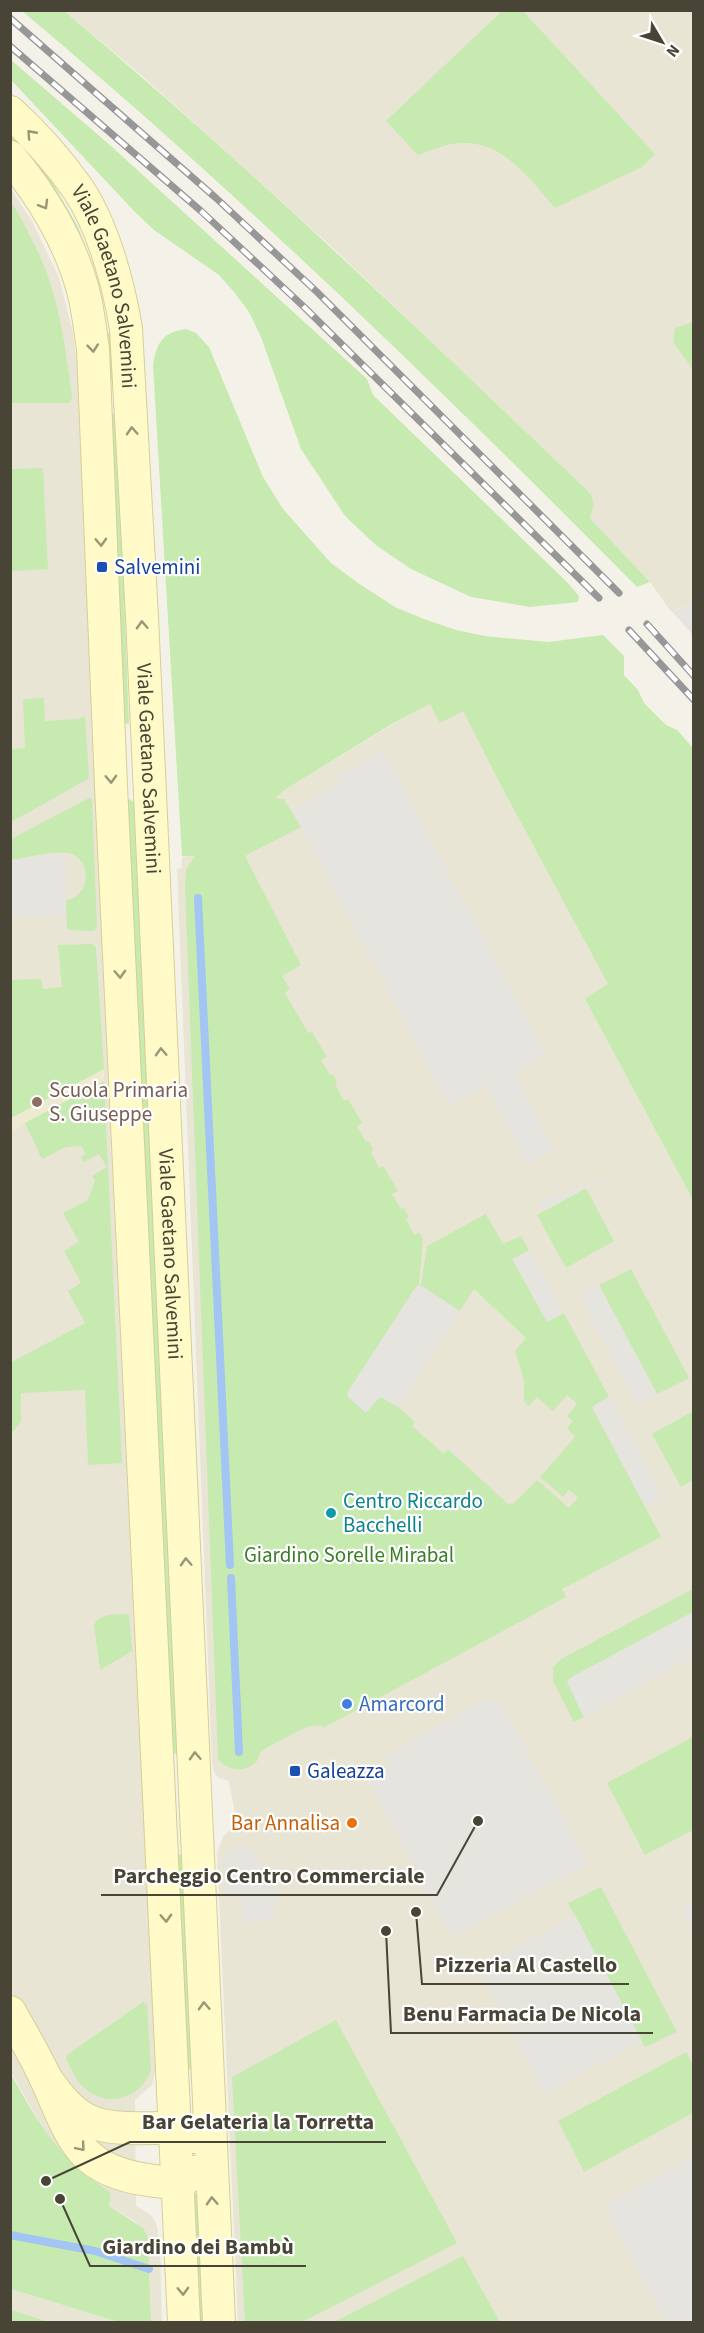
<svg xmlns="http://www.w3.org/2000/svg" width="704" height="2333" font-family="'Source Sans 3',sans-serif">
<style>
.residential{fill:#e9e5d5}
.education{fill:#eeead1}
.green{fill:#c6eaaf;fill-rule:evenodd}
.parking{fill:#e5e4df}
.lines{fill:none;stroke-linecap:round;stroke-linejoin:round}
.stream{stroke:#a2c5f3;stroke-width:8}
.secondary-casing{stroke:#d6cf96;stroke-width:34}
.secondary{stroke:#fffac7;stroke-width:32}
.rail-casing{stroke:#979797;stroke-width:7}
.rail{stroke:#fff;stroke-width:4.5;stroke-dasharray:14;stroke-linecap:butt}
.oneway{stroke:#9a9677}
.transit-dot{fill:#1a4fb4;stroke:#fff;stroke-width:2}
.education-dot{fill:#8d6e63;stroke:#fff;stroke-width:2}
.culture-dot{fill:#0f9aa8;stroke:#fff;stroke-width:2}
.shop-dot{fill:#3f7fe0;stroke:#fff;stroke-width:2}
.food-dot{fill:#e8710a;stroke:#fff;stroke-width:2}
.labels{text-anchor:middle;stroke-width:4.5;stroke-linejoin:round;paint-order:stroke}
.street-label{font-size:21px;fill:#484436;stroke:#fff}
.transit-label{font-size:21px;fill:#164399;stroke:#fff;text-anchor:start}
.education-label{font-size:21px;fill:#785e54;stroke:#fff;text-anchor:start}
.culture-label{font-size:21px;fill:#0d838f;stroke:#fff;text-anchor:start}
.park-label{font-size:21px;fill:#3a7d26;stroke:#fff}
.shop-label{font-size:21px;fill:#366cbe;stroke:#fff;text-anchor:start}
.food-label{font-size:21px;fill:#c56008;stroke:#fff;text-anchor:end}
.leader{fill:none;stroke:#484436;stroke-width:2}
.callout-dot{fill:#484436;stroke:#fff;stroke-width:2}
.callout-label{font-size:22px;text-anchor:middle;font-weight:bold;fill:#484436;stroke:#fff;stroke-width:4.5;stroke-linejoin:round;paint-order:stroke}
</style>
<rect width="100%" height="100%" fill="#f4f2e8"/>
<g class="residential">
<path d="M64,11H693V601L672,613L650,582L590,518L594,505L591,494L334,249L140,74Z"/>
<path d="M10,188L32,221L59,278L73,332L81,395L83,515L109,1099L156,2069L152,2085L135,2100L136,2206L152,2216L157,2226L160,2246L162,2322H151L148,2237L136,2222L109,2206L110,2193L72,2164L47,2136L11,2072V1131L104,1081L101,1032L11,1080Z"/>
<path d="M430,704L463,711L498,780L609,984L585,998L586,1001L693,1200V2322H238L217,1852L224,1835L237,1824L229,1781L219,1778L214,1772L212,1762L177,869L182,868V857L196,855L286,789L391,725Z"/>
<path d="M11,2289L118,2322H11Z"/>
</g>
<path class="education" d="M101,1032L104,1081L11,1131V1080Z"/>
<g class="green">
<path d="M22,11H64C247,164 418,329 591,494L594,505L590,518L650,582L637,587C439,387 237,191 22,11Z"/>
<path d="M502,11H523L655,154L642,167L555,208C529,178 503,140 458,143C445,144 430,151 418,155L386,121Z"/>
<path d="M10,59L111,146L367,379L373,395L567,582L579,596L578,602L530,607L471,597L411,569L377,546L345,516L301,449L261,337L249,312L234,292L219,275L154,230L135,212L11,80Z"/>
<path d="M10,129L47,173L78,227L88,253L85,255L30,160L11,138Z"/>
<path d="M10,202C19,212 25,226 31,238C58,288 65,342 72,398L69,403H11Z"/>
<path d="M693,322H694L693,369L673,342L675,328Z"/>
<path d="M186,329L196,333L209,347L263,477L283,509L331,563L358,583L395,607L424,619L456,630L485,636L548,642L603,635L624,656V675L638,690L644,703L666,725L677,730L693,748V1200L586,1001L585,998L608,984L498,780L463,711L440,723L430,704L390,725L286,789L275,798L284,799L301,827L245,856L301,965L282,976L290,989L285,993L308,1033L312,1032L327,1057L321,1060L330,1075L333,1074L337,1083L335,1084L344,1101L348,1099L362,1123L357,1126L366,1142L369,1141L373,1150L371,1152L379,1168L383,1166L398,1191L392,1194L401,1209L404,1208L409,1217L406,1219L414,1235L419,1233L423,1239L419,1284L421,1285L427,1246L486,1214L503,1244L521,1236L529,1250L513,1259L547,1322L564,1313L609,1397L592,1407L661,1537L562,1589L566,1597L325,1727C319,1725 313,1725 307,1727C300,1730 264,1748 260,1753C257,1757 260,1758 256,1762C244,1773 228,1771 218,1759L185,887L186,870L195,856H182L153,365C157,342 162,333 186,329ZM474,1289L526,1338L515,1351L524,1380V1401L529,1406L537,1397L553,1411L567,1395L577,1404L567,1416L573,1421L567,1428L575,1437L540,1477L563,1497L569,1490L578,1497L569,1508L537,1480L514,1503L508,1504L448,1449L444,1454L412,1426L415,1422L398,1407Z"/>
<path d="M106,332L111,334L115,381L108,382Z"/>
<path d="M110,414H117L129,724L124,723Z"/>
<path d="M43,468L48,569L11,571V469Z"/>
<path d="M44,698L45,721L78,719L85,716L89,776L88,779L11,822V749L25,748L23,699Z"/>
<path d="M89,798L92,800L97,927L94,931L69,930L67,928L66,900C89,898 93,863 72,854C59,849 25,858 11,860V839Z"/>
<path d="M129,799L134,802L178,1754L173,1753L127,802Z"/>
<path d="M93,944L96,948L104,1069L11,1118V980L41,979L43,989L62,987L58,945Z"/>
<path d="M104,1081L122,1463L88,1465L85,1390L21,1393V1421L14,1431H11L10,1363L85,1323L68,1291L81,1283L64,1251L79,1242L63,1213L88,1200L95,1181L92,1176L107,1167L99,1154L84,1162L81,1157L86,1154L81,1146L66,1147L42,1159L25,1123Z"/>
<path d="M586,1188L614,1241L566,1268L537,1215Z"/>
<path d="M631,1269L689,1378L657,1394L599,1285Z"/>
<path d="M693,1411V1480L681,1487L652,1434Z"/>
<path d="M693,1589V1612L570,1678L567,1682L569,1686L584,1717L574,1722L553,1681V1667L561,1659Z"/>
<path d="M129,1614L132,1651L100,1670L94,1625C101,1612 116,1615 129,1614Z"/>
<path d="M693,1737V1830L645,1855L607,1783Z"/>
<path d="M179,1854L184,1856L192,2069H189L187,2067L177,1856Z"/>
<path d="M601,1887L677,2032L645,2047L568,1903Z"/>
<path d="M143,2002L147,2005L151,2069C144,2096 109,2109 87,2090C77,2083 72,2070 66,2059L67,2055Z"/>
<path d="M336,2020L457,2243L302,2322H245L232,2077Z"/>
<path d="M686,2052L693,2065V2113L584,2172L558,2121Z"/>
<path d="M10,2072C40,2127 58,2157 111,2193L109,2206L143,2228L148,2237L151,2322H118L11,2289Z"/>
<path d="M195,2194H197L206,2322H199L192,2196Z"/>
<path d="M463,2256L500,2322H334Z"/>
<path d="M10,2310H11L49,2322H11Z"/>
</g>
<g class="parking">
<path d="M693,601V635L673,613Z"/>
<path d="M383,751L546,1055L515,1072L554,1151L528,1165L486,1085L449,1106L292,810L339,783L336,777Z"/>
<path d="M65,853L66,914L11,918V860Z"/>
<path d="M609,1176L544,1211L539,1202Z"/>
<path d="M529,1250L564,1313L547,1322L512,1259Z"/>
<path d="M419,1284L460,1311L398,1407L380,1397L366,1413L348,1397L347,1393L413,1291Z"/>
<path d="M599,1285L657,1394L637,1405L579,1296Z"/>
<path d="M609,1397L663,1496L645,1506L592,1407Z"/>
<path d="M693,1612V1657L584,1717L569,1686L567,1682L570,1678Z"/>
<path d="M485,1700L496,1701L504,1707L588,1864L451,1937L368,1779L390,1767L384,1756Z"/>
<path d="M248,1845L282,1897L272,1904L276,1915L271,1920L244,1922L240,1897H225V1853Z"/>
<path d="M693,1901V1932L681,1908Z"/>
<path d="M575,1915L642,2041L545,2094L477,1968Z"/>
<path d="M693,2157V2319L687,2322H666L603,2206Z"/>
</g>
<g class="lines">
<g class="stream">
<path d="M198,898L230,1565"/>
<path d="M231,1578L239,1752"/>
<path d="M10,2235L95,2251L149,2269"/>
</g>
<defs>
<g id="secondary">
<path id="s1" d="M10,112C34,134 59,162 78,189C103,226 119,285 126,329L142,617L219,2322"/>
<path d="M10,157C42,195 70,242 83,290C88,309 90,329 93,349L111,786L184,2322"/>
<path d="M10,2012C22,2034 35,2055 45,2077C72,2135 76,2170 148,2180C166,2183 181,2185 195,2172"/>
<path d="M45,2077C79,2127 96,2129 155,2128C171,2127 181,2127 194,2137"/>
</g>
</defs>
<use href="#secondary" class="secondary-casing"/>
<use href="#secondary" class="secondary"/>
<defs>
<g id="rail">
<path d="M10,18L216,198L317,292L619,593"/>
<path d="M10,46L201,211L302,305L599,598"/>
<path d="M647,624L694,676"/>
<path d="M629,630L694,700"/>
</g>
</defs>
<use href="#rail" class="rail-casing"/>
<use href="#rail" class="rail"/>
</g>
<defs><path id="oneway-chevron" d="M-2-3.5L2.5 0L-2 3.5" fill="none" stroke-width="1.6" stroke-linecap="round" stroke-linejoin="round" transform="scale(1.5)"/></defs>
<g class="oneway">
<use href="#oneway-chevron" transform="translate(31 134) rotate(-132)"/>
<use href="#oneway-chevron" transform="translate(44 205) rotate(60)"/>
<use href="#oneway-chevron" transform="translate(93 348) rotate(84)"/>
<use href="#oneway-chevron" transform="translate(132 431) rotate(-93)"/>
<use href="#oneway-chevron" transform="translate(101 542) rotate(87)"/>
<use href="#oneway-chevron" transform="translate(142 625) rotate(-92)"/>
<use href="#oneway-chevron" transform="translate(111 779) rotate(88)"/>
<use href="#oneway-chevron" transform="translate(120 974) rotate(87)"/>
<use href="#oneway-chevron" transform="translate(161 1052) rotate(-93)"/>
<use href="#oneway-chevron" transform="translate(186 1562) rotate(-93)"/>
<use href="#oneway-chevron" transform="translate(195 1756) rotate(-93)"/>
<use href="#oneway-chevron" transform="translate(166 1918) rotate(87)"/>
<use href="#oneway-chevron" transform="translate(204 2006) rotate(-92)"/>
<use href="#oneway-chevron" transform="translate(81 2147) rotate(50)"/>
<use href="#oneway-chevron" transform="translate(212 2201) rotate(-93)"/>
<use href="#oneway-chevron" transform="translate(183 2291) rotate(88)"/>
</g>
<g class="transit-dot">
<rect x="96" y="561" width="12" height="12" rx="3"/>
<rect x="289" y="1765" width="12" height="12" rx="3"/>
</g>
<circle class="education-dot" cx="37" cy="1102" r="6"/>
<circle class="culture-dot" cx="331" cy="1513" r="6"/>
<circle class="shop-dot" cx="347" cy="1704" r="6"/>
<circle class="food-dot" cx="352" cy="1823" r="6"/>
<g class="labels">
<g class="street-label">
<text dy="7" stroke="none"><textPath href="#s1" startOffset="206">Viale Gaetano Salvemini</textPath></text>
<text dy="7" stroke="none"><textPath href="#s1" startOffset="692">Viale Gaetano Salvemini</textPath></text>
<text dy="7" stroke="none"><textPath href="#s1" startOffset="1178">Viale Gaetano Salvemini</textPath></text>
</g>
<g class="transit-label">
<text x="114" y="574">Salvemini</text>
<text x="307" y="1778">Galeazza</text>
</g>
<g class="education-label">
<text x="49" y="1097">Scuola Primaria<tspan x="49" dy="24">S. Giuseppe</tspan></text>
</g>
<g class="culture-label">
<text x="343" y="1508">Centro Riccardo<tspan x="343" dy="24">Bacchelli</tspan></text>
</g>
<g class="park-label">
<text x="349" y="1562">Giardino Sorelle Mirabal</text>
</g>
<g class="shop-label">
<text x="359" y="1711">Amarcord</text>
</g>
<g class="food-label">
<text x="340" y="1830">Bar Annalisa</text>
</g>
</g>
<path class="leader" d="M478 1821L437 1895H101M416 1912L422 1984H629M386 1931L391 2033H653M46 2181L130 2142H386M60 2199L90 2266H306"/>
<g class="callout-dot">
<circle cx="478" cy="1821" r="6"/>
<circle cx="416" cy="1912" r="6"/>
<circle cx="386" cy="1931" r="6"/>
<circle cx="46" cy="2181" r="6"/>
<circle cx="60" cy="2199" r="6"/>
</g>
<g class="callout-label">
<text x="269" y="1883">Parcheggio Centro Commerciale</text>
<text x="526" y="1972">Pizzeria Al Castello</text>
<text x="522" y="2021">Benu Farmacia De Nicola</text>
<text x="258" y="2129">Bar Gelateria la Torretta</text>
<text x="198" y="2254">Giardino dei Bambù</text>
</g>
<rect width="704" height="2333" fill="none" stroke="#484436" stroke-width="24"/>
<g transform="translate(662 42) rotate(129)" stroke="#ffffff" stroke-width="4.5" paint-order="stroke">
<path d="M0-4.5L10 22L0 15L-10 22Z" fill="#484436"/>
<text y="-9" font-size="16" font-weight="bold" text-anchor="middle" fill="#484436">N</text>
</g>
</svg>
